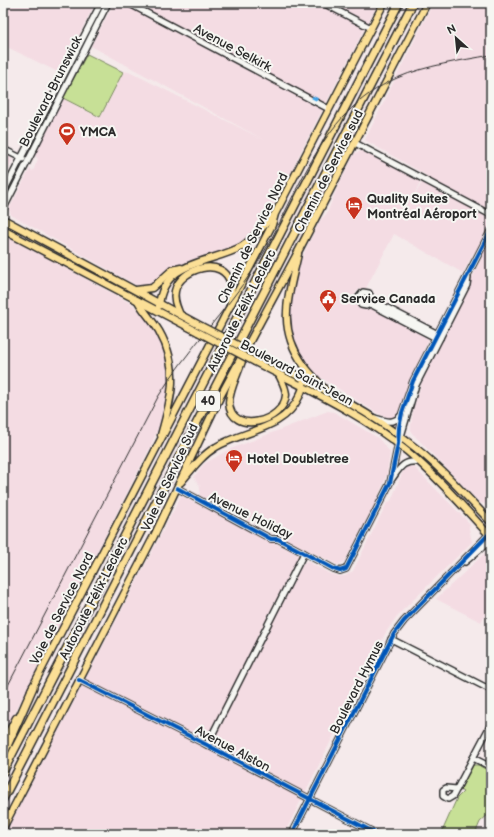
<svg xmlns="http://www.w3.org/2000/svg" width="494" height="837" font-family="'Balsamiq Sans',sans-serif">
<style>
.built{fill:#f4dce3}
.green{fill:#c7e096;stroke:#798660}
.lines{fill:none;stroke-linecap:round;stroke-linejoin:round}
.minor-casing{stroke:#2b2b2b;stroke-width:8}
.major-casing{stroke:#2b2b2b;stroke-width:9}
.highway-casing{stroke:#2b2b2b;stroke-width:10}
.minor{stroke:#f6f6f2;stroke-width:5}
.major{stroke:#fbdf96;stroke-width:6}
.highway{stroke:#fbdf96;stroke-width:7}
.tram{stroke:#2b2b2b;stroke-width:1}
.major-bridge-casing{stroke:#2b2b2b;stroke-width:9;stroke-linecap:butt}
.major-bridge{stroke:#fbdf96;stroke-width:6}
.quiet{stroke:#3ea3eb;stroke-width:3;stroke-dasharray:6 3;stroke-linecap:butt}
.cycleway-casing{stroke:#f6f6f2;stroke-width:6}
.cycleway{stroke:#0057b8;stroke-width:4}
.labels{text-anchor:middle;stroke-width:4;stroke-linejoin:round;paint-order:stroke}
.shield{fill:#f6f6f2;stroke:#686867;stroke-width:1}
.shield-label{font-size:12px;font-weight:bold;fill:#2b2b2b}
.street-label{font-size:13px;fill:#2b2b2b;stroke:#f6f6f2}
.poi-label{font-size:13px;font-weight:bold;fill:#2b2b2b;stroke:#f6f6f2;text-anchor:start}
</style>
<rect width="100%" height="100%" fill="#f5eaeb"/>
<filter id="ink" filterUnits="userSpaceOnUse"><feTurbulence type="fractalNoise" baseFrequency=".025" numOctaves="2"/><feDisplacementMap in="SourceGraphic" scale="8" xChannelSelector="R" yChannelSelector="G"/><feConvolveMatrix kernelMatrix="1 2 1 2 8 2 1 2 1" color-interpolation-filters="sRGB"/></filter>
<g filter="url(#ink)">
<g class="built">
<path d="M3,3H95L60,73L3,45Z"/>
<path d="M114,3H378L301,151L282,192L252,235L236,246L173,267L165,272L157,282L144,287L136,285L11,215L9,209L30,169L33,171L38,159L34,154L62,98L100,118L124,71L132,73L266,141L91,46Z"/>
<path d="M433,3H491V505L480,503L411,432V424L414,406L422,382L482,257L474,252L463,273L394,234L366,288H361L355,293L354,302L360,309L367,310L372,308L429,339L410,380L396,418L391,419L379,414L320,377L308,366L301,356L291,330L289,310L299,266L308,244L321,219L327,213L337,188L355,153L362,151L421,181L403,217L426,175L365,140Z"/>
<path d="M3,153L10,157L12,161L3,178Z"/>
<path d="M3,234L132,304L150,321L160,338L167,355L170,378L167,406L150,448L7,728L3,729Z"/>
<path d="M328,411L334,412L378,438L390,452L387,475L376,502L345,561L338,565L200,496V486L194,477L204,464L228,450Z"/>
<path d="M407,466L414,467L470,524L469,528L472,542L397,616L385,634L284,834H5L181,496L299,555L256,639L262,643L303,564L307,561L330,574L339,576H345L353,571L387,503L391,501L403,471Z"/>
<path d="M485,553L491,555V603L481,622L436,599Z"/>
</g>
<g class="green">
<path d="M87,54L123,72L100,117L63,98Z"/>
<path d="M473,765H478L491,772V812L480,822L475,834H441L457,798L463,792L460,790Z"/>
</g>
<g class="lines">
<defs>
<g id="minor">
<path d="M128,3L329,109"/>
<path d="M323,3L371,28"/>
<path d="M355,143L491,215"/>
<path d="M3,149L23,159"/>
<path d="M3,193L101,3"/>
<path d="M3,210L108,3"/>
<path d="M363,292L369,293L372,300L434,332L440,338L432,336L370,304L366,306L361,305L358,298Z"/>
<path d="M375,418C386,421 394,425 402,414"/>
<path d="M400,440L416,385L467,285L468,278"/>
<path d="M392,479C400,468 403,460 419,462"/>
<path d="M177,488L271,539H278L334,569L340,571L346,569L390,483L398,444L399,428L402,413L413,381L491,230"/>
<path d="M465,562L491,540"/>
<path d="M391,639L491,690"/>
<path d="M79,680L207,745L377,834"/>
<path d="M207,745L304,553"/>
<path d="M473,758L491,767"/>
<path d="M457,789L446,788L443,790V796L448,799L453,796L491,724"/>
<path d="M292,834L394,634L404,621L491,532"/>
</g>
<g id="major">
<path d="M3,219L201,326"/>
<path d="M3,230L198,332"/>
<path d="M298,254C289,295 276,326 303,364C309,373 318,381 325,390"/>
<path d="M136,290L152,288L172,270L181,268"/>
<path d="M138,301C144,312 153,321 159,331C180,368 172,397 161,435"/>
<path d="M159,306C163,260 209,264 241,247C254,239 263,226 274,215"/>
<path d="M180,315C177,307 173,300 175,291C180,268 224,255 231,284C233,291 231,298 230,306"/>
<path d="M261,357C311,383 363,407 408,442C439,465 465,495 491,522"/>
<path d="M242,361C238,374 229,390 229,403C231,436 284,422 286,395C286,388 282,381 279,375"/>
<path d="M255,362C307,389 362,414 408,452C438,477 464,508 491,537"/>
<path d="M181,482C192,469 202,455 216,447C244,430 284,430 299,397C301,393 304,388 303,383"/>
<path d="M31,690L272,225L275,214L384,3"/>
<path d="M3,743L16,718"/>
<path d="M3,828L154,536L221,395L299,250L427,3"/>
</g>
<g id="highway">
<path d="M3,755L33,687"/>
<path d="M3,772L399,3"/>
<path d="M3,799L413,3"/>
</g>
</defs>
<use href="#minor" class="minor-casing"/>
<use href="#major" class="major-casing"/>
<use href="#highway" class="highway-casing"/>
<use href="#minor" class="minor"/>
<use href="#major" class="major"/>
<use href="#highway" class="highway"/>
<path class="tram" d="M3,695L158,397C186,351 225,312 255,267C299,198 315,115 397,78C427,65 460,61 491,55"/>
<defs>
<g id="major-bridge">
<path d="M201,326L261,357"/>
<path d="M198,332L255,362"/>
</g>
</defs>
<use href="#major-bridge" class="major-bridge-casing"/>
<use href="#major-bridge" class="major-bridge"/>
<path class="quiet" d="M312,97L320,101"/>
<defs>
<g id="cycleway">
<path d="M177,488L271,539H278L334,569L340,571L346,569L390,483L398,444L399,428L402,413L413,381L491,230"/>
<path d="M79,680L207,745L377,834"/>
<path d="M292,834L394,634L404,621L491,532"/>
</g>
</defs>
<use href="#cycleway" class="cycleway-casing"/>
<use href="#cycleway" class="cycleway"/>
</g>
</g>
<defs>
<symbol id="stadium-pin" viewBox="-11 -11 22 30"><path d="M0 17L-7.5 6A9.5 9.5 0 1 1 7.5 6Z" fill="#c8321e" stroke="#f6f6f2"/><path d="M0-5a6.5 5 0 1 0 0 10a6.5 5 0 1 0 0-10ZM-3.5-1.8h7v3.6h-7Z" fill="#fff"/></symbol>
<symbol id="hotel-pin" viewBox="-11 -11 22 30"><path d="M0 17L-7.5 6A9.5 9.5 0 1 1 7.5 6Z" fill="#c8321e" stroke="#f6f6f2"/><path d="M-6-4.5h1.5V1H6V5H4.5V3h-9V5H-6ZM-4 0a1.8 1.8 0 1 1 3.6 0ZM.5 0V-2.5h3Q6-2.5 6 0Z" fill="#fff"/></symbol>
<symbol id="civic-pin" viewBox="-11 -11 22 30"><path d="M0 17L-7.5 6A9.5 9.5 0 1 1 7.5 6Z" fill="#c8321e" stroke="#f6f6f2"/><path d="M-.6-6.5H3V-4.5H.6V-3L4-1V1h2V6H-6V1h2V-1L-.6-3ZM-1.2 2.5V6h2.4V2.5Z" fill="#fff"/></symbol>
</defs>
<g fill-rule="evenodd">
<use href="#stadium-pin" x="57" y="121" width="20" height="27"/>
<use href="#hotel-pin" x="344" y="195" width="20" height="27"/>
<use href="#civic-pin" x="318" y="288" width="20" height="27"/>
<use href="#hotel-pin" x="224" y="448" width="20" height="27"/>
</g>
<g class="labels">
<rect class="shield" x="196" y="391" width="24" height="20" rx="3"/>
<g class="shield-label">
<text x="208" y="405">40</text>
</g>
<g class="street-label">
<text transform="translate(233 47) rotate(28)" y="5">Avenue Selkirk</text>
<text transform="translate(50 91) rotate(-63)" y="5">Boulevard Brunswick</text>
<text transform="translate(328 171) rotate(-63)" y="5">Chemin de Service sud</text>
<text transform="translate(252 238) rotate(-64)" y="5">Chemin de Service Nord</text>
<text transform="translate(241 310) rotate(-63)" y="5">Autoroute Félix-Leclerc</text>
<text transform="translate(297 372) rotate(28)" y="5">Boulevard Saint-Jean</text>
<text transform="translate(169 477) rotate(-65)" y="5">Voie de Service Sud</text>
<text transform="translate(251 515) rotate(26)" y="5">Avenue Holiday</text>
<text transform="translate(93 598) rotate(-63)" y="5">Autoroute Félix-Leclerc</text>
<text transform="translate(61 608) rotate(-63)" y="5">Voie de Service Nord</text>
<text transform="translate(356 687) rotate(-63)" y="5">Boulevard Hymus</text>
<text transform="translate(233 748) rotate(28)" y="5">Avenue Alston</text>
</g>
<g class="poi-label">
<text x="80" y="136">YMCA</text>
<text x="367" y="203">Quality Suites<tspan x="367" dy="15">Montréal Aéroport</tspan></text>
<text x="341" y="303">Service Canada</text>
<text x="247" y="463">Hotel Doubletree</text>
</g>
</g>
<rect width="494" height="837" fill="none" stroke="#f6f6f2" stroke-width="16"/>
<rect x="8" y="8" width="478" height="821" fill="none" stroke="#2b2b2b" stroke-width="1.5" filter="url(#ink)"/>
<g transform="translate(456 38) rotate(333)" stroke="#f6f6f2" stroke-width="3" paint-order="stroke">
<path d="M0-3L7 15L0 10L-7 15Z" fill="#2b2b2b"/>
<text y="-6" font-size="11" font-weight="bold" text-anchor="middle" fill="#2b2b2b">N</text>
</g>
</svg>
